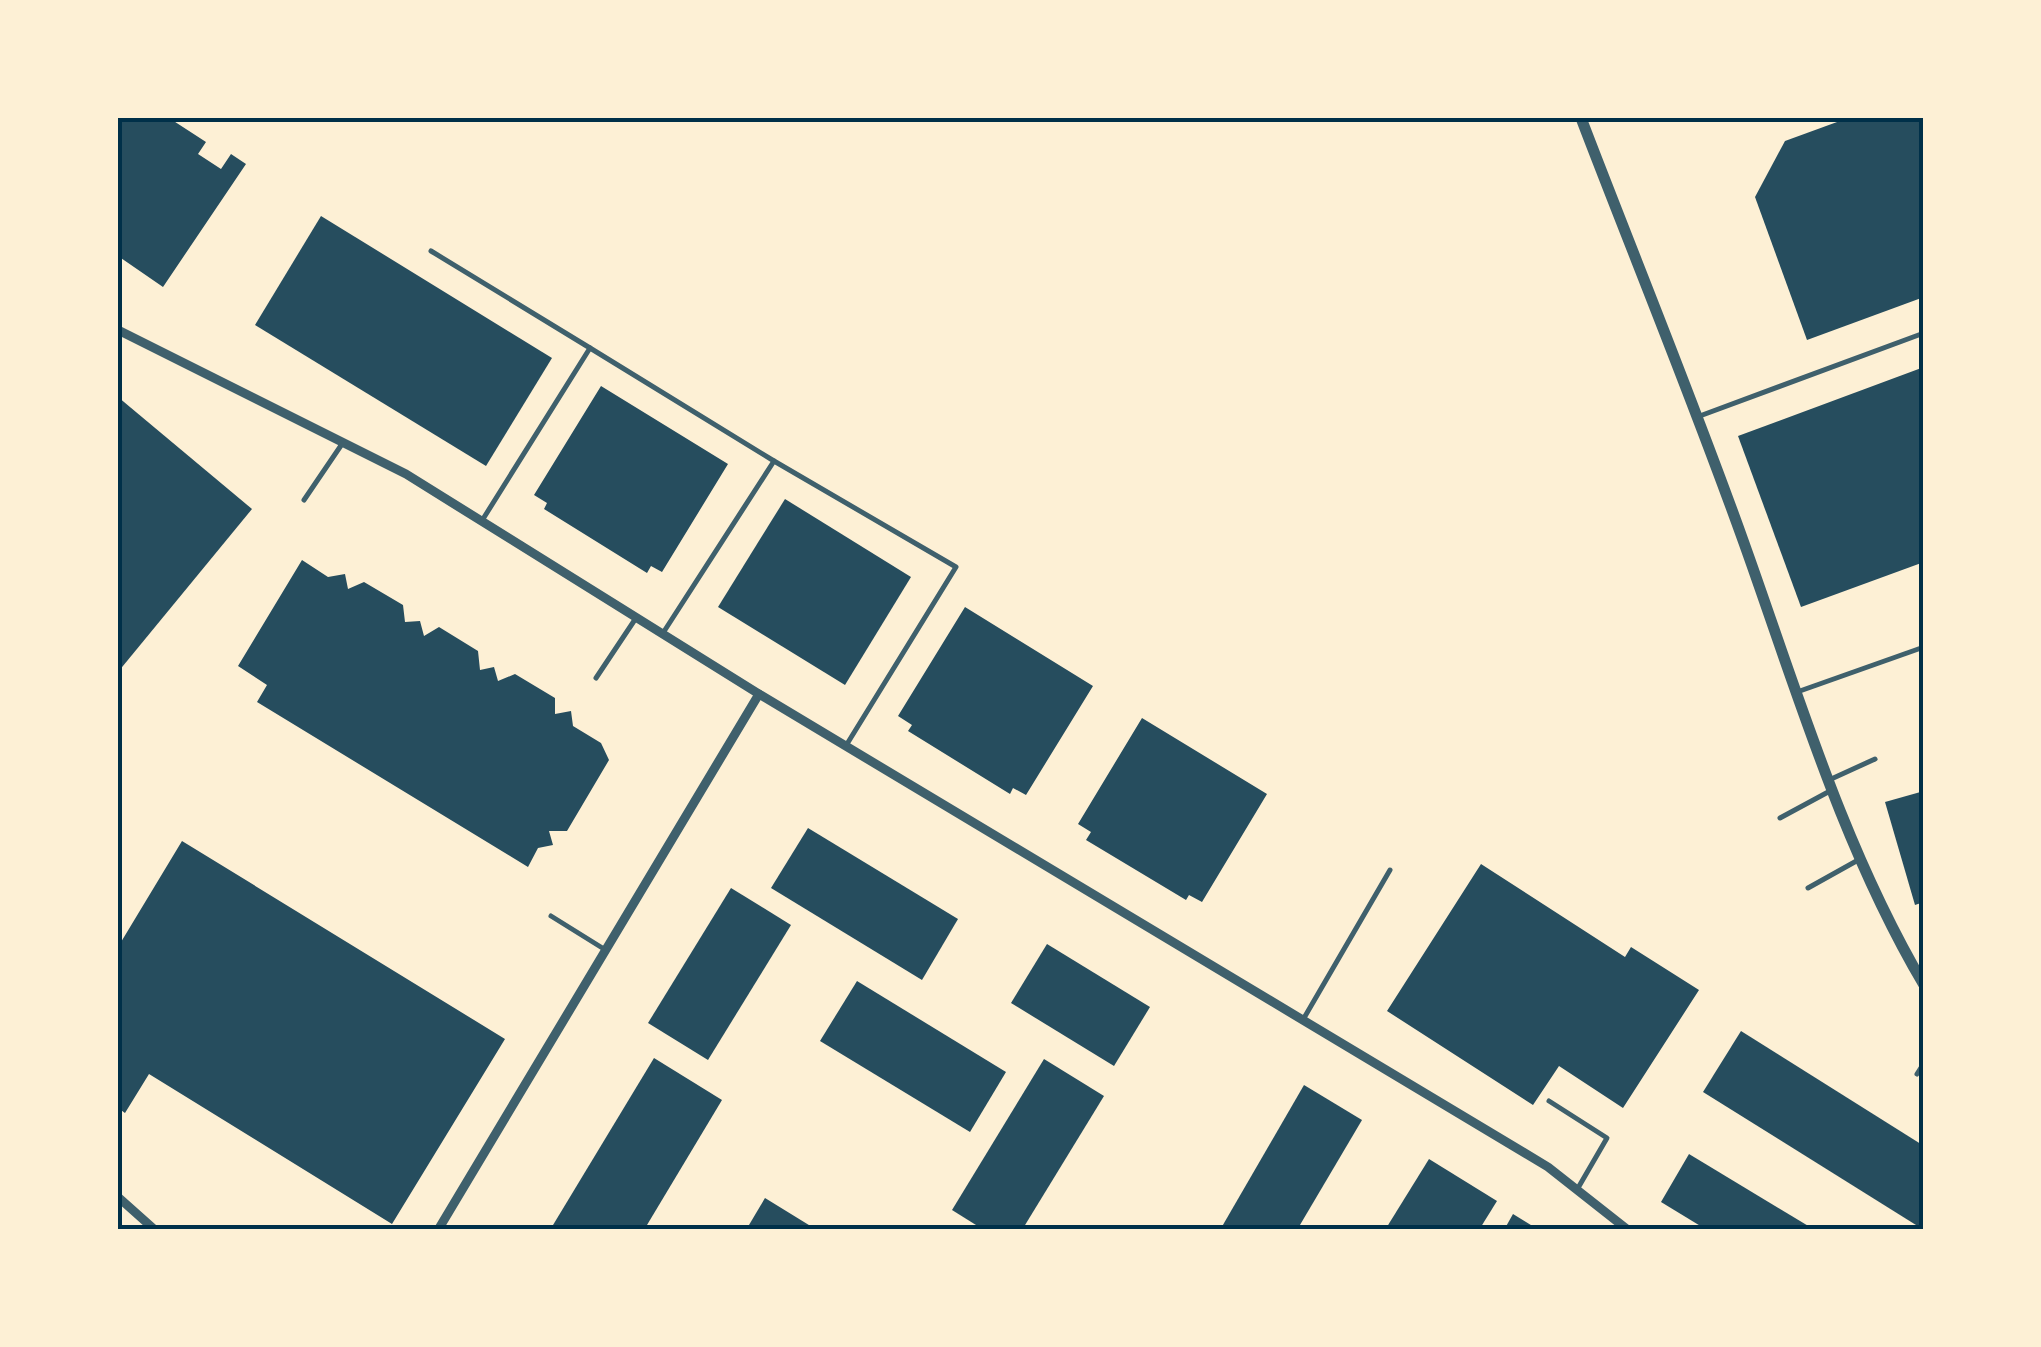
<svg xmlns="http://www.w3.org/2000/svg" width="2041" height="1347" font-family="'Space Grotesk',sans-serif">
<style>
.building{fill:#264d5e}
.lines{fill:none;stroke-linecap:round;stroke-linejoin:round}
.service{stroke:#3f606c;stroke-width:5}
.minor{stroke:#3f606c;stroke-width:9}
.tertiary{stroke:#3f606c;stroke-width:11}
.neatline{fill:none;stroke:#003049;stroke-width:4}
</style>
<rect width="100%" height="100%" fill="#fdf0d5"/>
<g class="building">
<path d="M118,118H169L206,142L198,154L221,169L231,154L246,164L163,287L118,256Z"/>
<path d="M1848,118H1924V297L1807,340L1755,197L1785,141Z"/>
<path d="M321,216L552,358L486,466L255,325Z"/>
<path d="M1924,367V562L1801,607L1738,436Z"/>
<path d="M601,386L728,464L662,572L651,566L647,573L544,509L547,503L534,495Z"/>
<path d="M118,397L252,509L118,672Z"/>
<path d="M785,499L911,577L845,685L718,607Z"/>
<path d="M302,560L328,577L345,574L348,589L364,582L403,605L405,622L420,621L424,636L439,627L478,651L480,670L494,667L498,681L515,674L555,698V714L571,711L573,726L601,743L609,760L567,831H549L553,845L538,848L528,867L257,702L267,685L238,666Z"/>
<path d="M965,607L1093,686L1026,795L1013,788L1010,794L908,731L912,725L898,716Z"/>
<path d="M1142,718L1267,794L1202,902L1189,895L1186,900L1086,840L1091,832L1078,824Z"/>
<path d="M1924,791V902L1915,905L1885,802Z"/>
<path d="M808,828L958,919L922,980L771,888Z"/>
<path d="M182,841L505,1039L392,1224L149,1074L125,1113L118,1108V947Z"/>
<path d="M1481,864L1625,957L1631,947L1699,990L1623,1108L1559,1066L1533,1105L1387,1011Z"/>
<path d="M731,888L791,925L708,1060L648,1023Z"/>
<path d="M1047,944L1150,1007L1114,1066L1011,1003Z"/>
<path d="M857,981L1006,1072L970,1132L820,1041Z"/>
<path d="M1741,1031L1924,1146V1230L1703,1092Z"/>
<path d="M654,1058L722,1100L644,1230H550Z"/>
<path d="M1044,1059L1104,1096L1022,1230H984L952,1210Z"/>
<path d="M1304,1085L1362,1120L1297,1230H1220Z"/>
<path d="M1689,1154L1815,1230H1707L1661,1202Z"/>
<path d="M1429,1159L1497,1201L1479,1230H1385Z"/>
<path d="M765,1198L817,1230H746Z"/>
<path d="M1513,1214L1539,1230H1504Z"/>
</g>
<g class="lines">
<g class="service">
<path d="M431,251L590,348L483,519"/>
<path d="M590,348L774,461L663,633"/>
<path d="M1697,417L1924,333"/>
<path d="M774,461L956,567L847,744"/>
<path d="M304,500L342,444"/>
<path d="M596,678L636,618"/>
<path d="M1797,692L1924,647"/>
<path d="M1829,780L1875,759"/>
<path d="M1780,818L1830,791"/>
<path d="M1808,888L1860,859"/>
<path d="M551,916L604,949"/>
<path d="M1304,1018L1390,870"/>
<path d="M1917,1074L1924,1063"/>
<path d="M1549,1101L1607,1138L1578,1188"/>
</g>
<g class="minor">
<path d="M118,330L406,474L759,694L1548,1167L1628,1230"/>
<path d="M118,1197L155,1230"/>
<path d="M438,1230L759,694"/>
</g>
<path class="tertiary" d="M1581,118C1635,259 1693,400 1744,543C1797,691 1843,848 1924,985"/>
</g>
<rect width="2041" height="1347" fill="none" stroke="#fdf0d5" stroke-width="240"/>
<rect x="120" y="120" width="1801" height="1107" class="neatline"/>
</svg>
